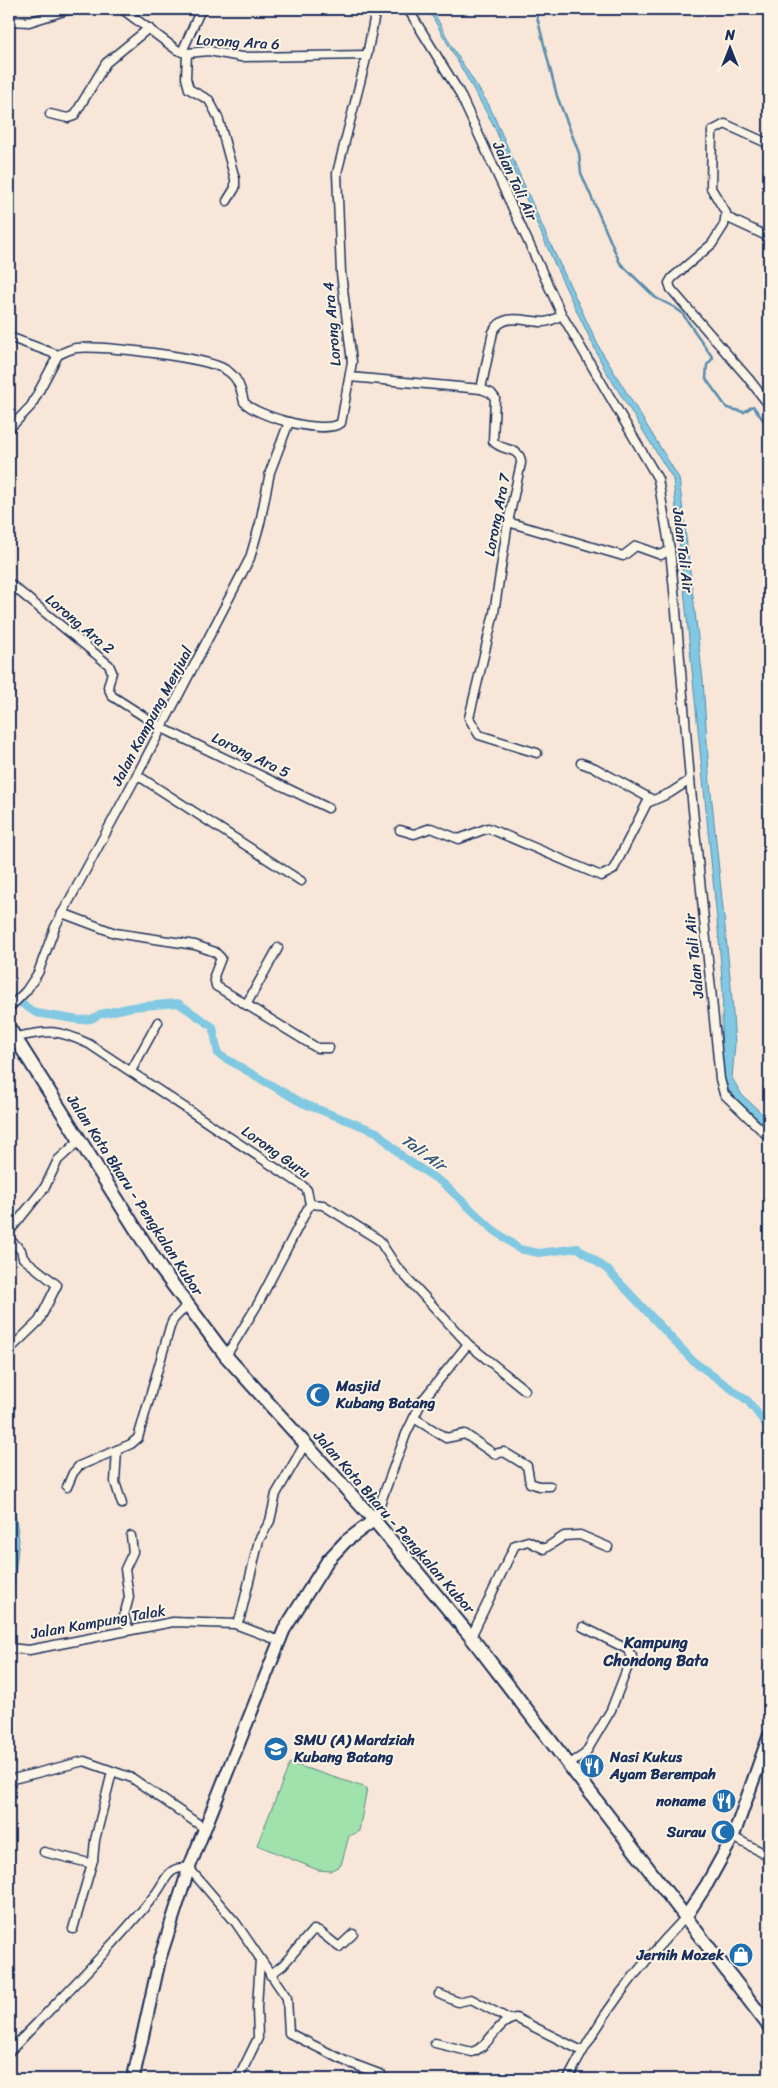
<svg xmlns="http://www.w3.org/2000/svg" width="778" height="2088" font-family="Sriracha,sans-serif">
<style>
.green{fill:#a0e2ac;stroke:#5e8885}
.water{fill:#81c8e2;stroke:#588bad}
.lines{fill:none;stroke-linecap:round;stroke-linejoin:round}
.stream{stroke:#588bad;stroke-width:2.5}
.canal{stroke:#81c8e2;stroke-width:8}
.street-casing{stroke:#1b2f5e;stroke-width:11}
.secondary-casing{stroke:#1b2f5e;stroke-width:15}
.primary-casing{stroke:#1b2f5e;stroke-width:16}
.street{stroke:#fcf5e5;stroke-width:8}
.secondary{stroke:#fcf5e5;stroke-width:11}
.primary{stroke:#fcf5e5;stroke-width:12}
.labels{text-anchor:middle;stroke-width:4;stroke-linejoin:round;paint-order:stroke}
.street-label{font-size:15px;fill:#1b2f5e;stroke:#fcf5e5}
.poi-label{font-size:15px;font-weight:bold;fill:#1b2f5e;stroke:#fcf5e5;text-anchor:start}
.water-label{font-size:16px;font-style:italic;fill:#34557f;stroke:#fcf5e5}
.neighbourhood-label{font-size:16px;font-weight:bold;fill:#1b2f5e;stroke:#fcf5e5}
</style>
<rect width="100%" height="100%" fill="#f8e7d8"/>
<filter id="ink" filterUnits="userSpaceOnUse"><feTurbulence type="fractalNoise" baseFrequency=".02" numOctaves="2"/><feDisplacementMap in="SourceGraphic" scale="10" xChannelSelector="R" yChannelSelector="G"/><feConvolveMatrix kernelMatrix="1 2 1 2 8 2 1 2 1" color-interpolation-filters="sRGB"/></filter>
<g filter="url(#ink)">
<path class="green" d="M290,1763L367,1788L359,1831L349,1836L341,1865L330,1871L318,1870L257,1845Z"/>
<g class="water">
<path d="M428,9H432L452,47L489,105L548,239L600,349L679,478L703,680L709,773L731,986L735,1044L732,1078L742,1095L769,1120V1131L736,1099L729,1090L725,1079L721,1054L723,992L719,940L673,479L604,368L560,276L493,124Z"/>
<path d="M9,1469L19,1540L9,1629Z"/>
</g>
<g class="lines">
<path class="stream" d="M535,9L557,96L579,153L581,173L620,263L656,298L674,307L682,313L713,358L707,365L706,379L727,408L744,412L753,406L769,428"/>
<path class="canal" d="M22,1004L36,1013L80,1020L91,1019L101,1014L132,1007L178,1003L213,1027L218,1054L302,1103L377,1132L403,1157L444,1184L490,1227L519,1249L539,1253L578,1248L608,1270L693,1361L748,1401L769,1428"/>
<defs>
<g id="street">
<path d="M122,9L177,50L187,53L209,51L241,57L367,55"/>
<path d="M408,9L459,92L562,315L658,479L670,550L676,611L690,780L720,1079L724,1094L769,1137"/>
<path d="M9,21L29,22L71,9"/>
<path d="M182,52L201,9"/>
<path d="M187,53L186,78L189,89L209,100L218,117L235,179V188L227,201"/>
<path d="M50,114L68,118L74,116L106,63L149,28"/>
<path d="M769,144L725,124L712,131L711,188L726,213L724,225L712,244L672,278L669,283L671,289L748,378L769,405"/>
<path d="M726,217L769,237"/>
<path d="M9,337L58,355C64,352 70,349 76,348C101,345 207,357 226,370C238,377 241,389 244,402C257,417 324,435 341,423L352,362L341,273L337,173L367,55L376,9"/>
<path d="M350,377L481,389L491,393L495,398L493,441C501,452 521,446 521,463L508,522L494,613L469,718L479,735L537,753"/>
<path d="M481,389L493,332C504,311 525,322 543,322C551,322 556,318 562,315"/>
<path d="M9,429L31,406L58,355"/>
<path d="M508,522L623,556L636,546L661,555L670,550"/>
<path d="M9,583L109,665L112,672L108,687L112,696L162,728L328,808"/>
<path d="M581,763L595,768L653,800"/>
<path d="M137,775L301,881"/>
<path d="M400,830L414,834L431,828L459,839L488,828L601,876L613,870L647,803L670,793L690,780"/>
<path d="M62,913L115,933L195,945L215,952L221,958L214,976L216,986L317,1048H329"/>
<path d="M246,1005L278,948"/>
<path d="M9,1008L26,991L38,973L55,927L137,775L250,558L260,523L270,472L289,422"/>
<path d="M16,1037C49,1030 57,1029 89,1044L303,1186L307,1190L310,1204"/>
<path d="M131,1071L158,1022"/>
<path d="M310,1204L323,1205L379,1240L396,1266L468,1344L525,1390"/>
<path d="M9,1232L45,1187L58,1160L80,1140"/>
<path d="M9,1239L21,1250L23,1258L57,1285L39,1321L9,1350"/>
<path d="M226,1356L259,1302L310,1204"/>
<path d="M414,1418L446,1438L465,1434L494,1454L504,1452L527,1466L530,1483L539,1486H550"/>
<path d="M117,1450L115,1482L122,1504"/>
<path d="M67,1487L73,1473L79,1466L131,1444L138,1438L170,1327L173,1320L186,1306"/>
<path d="M374,1520L406,1434L422,1401L468,1344"/>
<path d="M235,1624L240,1618L259,1540L270,1521L276,1494L305,1444"/>
<path d="M129,1630L124,1616L129,1597L125,1569L133,1552L131,1536"/>
<path d="M471,1637L515,1545L528,1541L544,1549L564,1536L580,1535L608,1547"/>
<path d="M9,1648L29,1650L173,1622L235,1624L280,1641"/>
<path d="M568,1765L585,1754L611,1710L632,1656L627,1649L583,1627"/>
<path d="M9,1780L84,1761L132,1778L204,1828"/>
<path d="M733,1837L769,1856"/>
<path d="M44,1852L89,1863L93,1860"/>
<path d="M73,1929L93,1860L95,1840L112,1772"/>
<path d="M270,1975L283,1965L313,1930L319,1931L339,1947L353,1934"/>
<path d="M439,1994L458,2002L471,1999L509,2019"/>
<path d="M435,2043L472,2052C491,2046 496,2021 516,2018L582,2051"/>
<path d="M9,2052C58,2001 109,1951 154,1896C167,1880 166,1866 189,1868L236,1923L287,1998L289,2033L345,2061L382,2075L384,2079"/>
<path d="M238,2079L258,2038L257,2007L260,1959"/>
<path d="M568,2079C600,2015 636,1969 685,1918"/>
</g>
<g id="secondary">
<path d="M685,1918L707,1884L733,1837L769,1736"/>
<path d="M133,2079L160,1958L189,1868L284,1630L328,1560L346,1541L374,1520"/>
</g>
<path id="primary" d="M9,1028L161,1269L226,1356L374,1520L471,1637L769,2026"/>
</defs>
<use href="#street" class="street-casing"/>
<use href="#secondary" class="secondary-casing"/>
<use href="#primary" class="primary-casing"/>
<use href="#street" class="street"/>
<use href="#secondary" class="secondary"/>
<use href="#primary" class="primary"/>
</g>
</g>
<defs>
<symbol id="mosque-disc" viewBox="-11 -11 22 22"><circle r="9.5" fill="#1f6fb2" stroke="#fcf5e5"/><path d="M3.5-4.9A6 6 0 1 0 3.5 4.9A5 5 0 1 1 3.5-4.9Z" fill="#fff"/></symbol>
<symbol id="school-disc" viewBox="-11 -11 22 22"><circle r="9.5" fill="#1f6fb2" stroke="#fcf5e5"/><path d="M0-5L7-2L0 1L-7-2ZM-4 1L0 2.5L4 1V4Q0 6-4 4Z" fill="#fff"/></symbol>
<symbol id="restaurant-disc" viewBox="-11 -11 22 22"><circle r="9.5" fill="#1f6fb2" stroke="#fcf5e5"/><path d="M-5-6h1v4h1v-4h1v4h1v-4h1v5L-1.5 .5V6h-2V.5L-5-1ZM5-6V6H3V1.5H1.5Q1.5-4 5-6Z" fill="#fff"/></symbol>
<symbol id="shop-disc" viewBox="-11 -11 22 22"><circle r="9.5" fill="#1f6fb2" stroke="#fcf5e5"/><path d="M-5-2.5h2.3a2.7 3.5 0 0 1 5.4 0H5L5.5 6h-11ZM-1.5-2.5h3a1.5 2.3 0 0 0-3 0Z" fill="#fff"/></symbol>
</defs>
<g fill-rule="evenodd">
<use href="#mosque-disc" x="304" y="1381" width="28" height="28"/>
<use href="#school-disc" x="262" y="1735" width="28" height="28"/>
<use href="#restaurant-disc" x="578" y="1752" width="28" height="28"/>
<use href="#restaurant-disc" x="710" y="1787" width="28" height="28"/>
<use href="#mosque-disc" x="709" y="1818" width="28" height="28"/>
<use href="#shop-disc" x="727" y="1941" width="28" height="28"/>
</g>
<g class="labels">
<g class="street-label">
<text transform="translate(238 42) rotate(3)" y="5">Lorong Ara 6</text>
<text transform="translate(515 181) rotate(65)" y="5">Jalan Tali Air</text>
<text transform="translate(332 324) rotate(-95)" y="5">Lorong Ara 4</text>
<text transform="translate(497 515) rotate(-79)" y="5">Lorong Ara 7</text>
<text transform="translate(683 550) rotate(83)" y="5">Jalan Tali Air</text>
<text transform="translate(80 624) rotate(40)" y="5">Lorong Ara 2</text>
<text transform="translate(152 716) rotate(-62)" y="5">Jalan Kampung Menjual</text>
<text transform="translate(251 755) rotate(26)" y="5">Lorong Ara 5</text>
<text transform="translate(694 956) rotate(-96)" y="5">Jalan Tali Air</text>
<text transform="translate(276 1152) rotate(35)" y="5">Lorong Guru</text>
<text transform="translate(135 1195) rotate(57)" y="5">Jalan Kota Bharu - Pengkalan Kubor</text>
<text transform="translate(394 1522) rotate(49)" y="5">Jalan Kota Bharu - Pengkalan Kubor</text>
<text transform="translate(98 1622) rotate(-10)" y="5">Jalan Kampung Talak</text>
</g>
<g class="poi-label">
<text x="336" y="1391">Masjid<tspan x="336" dy="17">Kubang Batang</tspan></text>
<text x="294" y="1745">SMU (A) Mardziah<tspan x="294" dy="17">Kubang Batang</tspan></text>
<text x="610" y="1762">Nasi Kukus<tspan x="610" dy="17">Ayam Berempah</tspan></text>
<text x="706" y="1806" text-anchor="end">noname</text>
<text x="706" y="1837" text-anchor="end">Surau</text>
<text x="724" y="1960" text-anchor="end">Jernih Mozek</text>
</g>
<g class="water-label">
<text transform="translate(424 1152) rotate(36)" y="6">Tali Air</text>
</g>
<g class="neighbourhood-label">
<text x="656" y="1648">Kampung<tspan x="656" dy="18">Chondong Bata</tspan></text>
</g>
</g>
<rect width="778" height="2088" fill="none" stroke="#fcf5e5" stroke-width="30"/>
<rect x="15" y="15" width="748" height="2058" fill="none" stroke="#1b2f5e" stroke-width="2" filter="url(#ink)"/>
<g transform="translate(730 48)" stroke="#fcf5e5" stroke-width="4" paint-order="stroke">
<path d="M0-4L9 19L0 12L-9 19Z" fill="#1b2f5e"/>
<text y="-8" font-size="14" font-weight="bold" text-anchor="middle" fill="#1b2f5e">N</text>
</g>
</svg>
